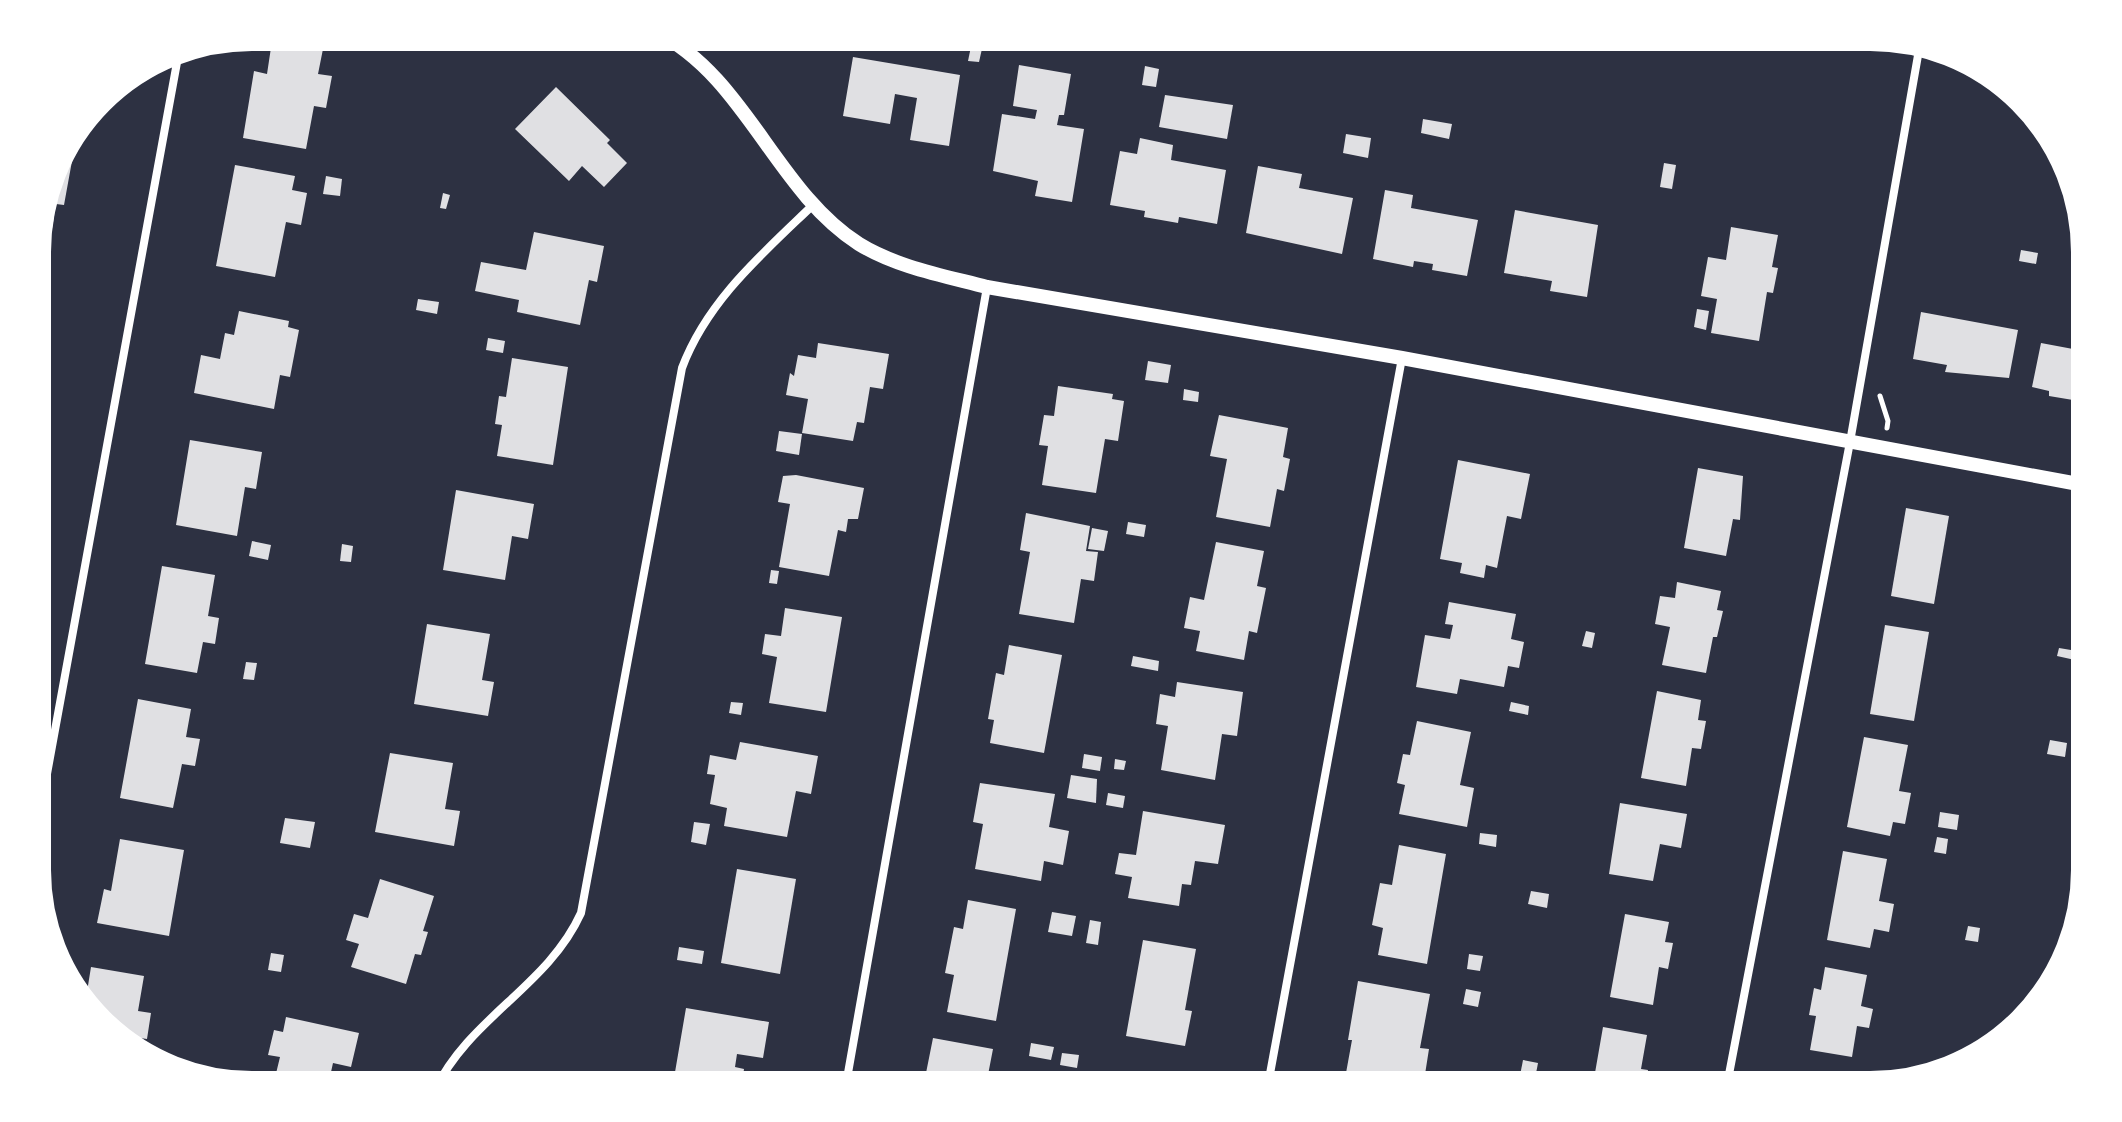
<svg xmlns="http://www.w3.org/2000/svg" width="2122" height="1122" font-family="'DejaVu Sans',sans-serif">
<style>
.building{fill:#e0e0e3}
.lines{fill:none;stroke-linecap:round;stroke-linejoin:round}
.path{stroke:#fff;stroke-width:5}
.minor{stroke:#fff;stroke-width:8}
.tertiary{stroke:#fff;stroke-width:14}
.rim{fill:none;stroke:#fff;stroke-width:10}
</style>
<rect width="100%" height="100%" fill="#2d3142"/>
<g class="building">
<path d="M973,37L984,40L979,62L968,61Z"/>
<path d="M272,41L323,49L318,74L332,76L326,108L314,106L306,149L243,138L254,71L267,74Z"/>
<path d="M853,57L960,75L949,146L910,140L917,98L895,94L890,124L843,116Z"/>
<path d="M1019,65L1071,74L1064,115H1059L1057,125L1084,129L1072,202L1035,196L1038,181L993,171L1002,114L1035,119L1037,110L1013,106Z"/>
<path d="M1145,66L1159,69L1156,87L1142,85Z"/>
<path d="M556,87L610,140L607,143L627,163L604,187L582,166L569,181L515,129Z"/>
<path d="M1165,95L1233,105L1227,139L1159,127Z"/>
<path d="M1423,119L1452,124L1449,139L1421,133Z"/>
<path d="M1346,134L1371,138L1368,158L1343,153Z"/>
<path d="M69,135L65,160L72,161L64,205L56,204L50,241L33,238L55,154Z"/>
<path d="M1140,138L1173,145L1171,160L1226,170L1217,224L1179,217L1178,223L1144,217L1145,211L1110,205L1120,151L1137,154Z"/>
<path d="M1664,163L1676,165L1672,189L1660,187Z"/>
<path d="M235,165L295,176L292,190L307,193L301,225L286,222L275,277L216,266Z"/>
<path d="M1258,166L1302,174L1299,188L1353,198L1342,254L1246,233Z"/>
<path d="M326,176L342,179L340,196L323,194Z"/>
<path d="M1385,190L1413,195L1411,208L1478,220L1467,276L1432,270L1433,264L1414,261L1413,267L1373,259Z"/>
<path d="M443,193L450,195L446,209L440,208Z"/>
<path d="M1515,210L1598,225L1587,297L1550,291L1552,281L1504,273Z"/>
<path d="M1731,227L1778,235L1772,267L1778,268L1773,293L1767,292L1759,341L1711,333L1717,299L1701,296L1708,257L1726,260Z"/>
<path d="M534,232L604,246L597,282L589,280L580,325L517,312L519,300L475,291L481,262L526,270Z"/>
<path d="M2021,250L2038,253L2036,264L2019,261Z"/>
<path d="M33,270L46,272L34,324H33Z"/>
<path d="M418,299L439,302L437,314L416,310Z"/>
<path d="M1697,309L1709,311L1706,330L1694,327Z"/>
<path d="M239,311L289,321L288,327L299,330L290,377L280,375L274,409L194,393L201,355L220,359L225,333L234,335Z"/>
<path d="M1921,312L2018,330L2009,378L1945,372L1947,365L1913,359Z"/>
<path d="M33,334H38L34,355H33Z"/>
<path d="M488,338L505,341L503,353L486,350Z"/>
<path d="M818,343L889,354L883,389L870,387L864,423L857,422L853,441L802,433L808,399L786,395L790,373L794,376L798,355L816,358Z"/>
<path d="M2041,343L2089,352V398L2073,395V400L2049,396V391L2032,387Z"/>
<path d="M512,358L568,367L553,465L497,456L502,425L495,424L499,396L506,397Z"/>
<path d="M1148,361L1171,365L1168,383L1145,380Z"/>
<path d="M1058,386L1113,394L1112,399L1124,401L1118,441L1105,439L1096,493L1042,485L1048,446L1039,445L1044,415L1054,416Z"/>
<path d="M1184,389L1199,392L1198,402L1183,400Z"/>
<path d="M1219,415L1288,428L1283,457L1290,459L1284,491L1277,489L1270,527L1216,517L1227,459L1210,456Z"/>
<path d="M779,431L802,434L799,455L776,451Z"/>
<path d="M190,440L262,452L256,489L245,487L237,536L176,525Z"/>
<path d="M1458,460L1530,474L1521,519L1507,516L1497,568L1486,565L1484,578L1460,573L1462,563L1440,559Z"/>
<path d="M1698,468L1743,476L1740,520L1733,519L1726,556L1684,548Z"/>
<path d="M796,475L864,488L858,519H848L846,532L838,530L829,576L779,567L790,504L778,502L783,476Z"/>
<path d="M456,490L534,504L528,539L512,536L505,580L443,570Z"/>
<path d="M1906,508L1949,516L1934,604L1891,596Z"/>
<path d="M1026,513L1090,526L1086,551L1098,552L1094,581L1081,579L1074,623L1019,614L1030,552L1020,550Z"/>
<path d="M1128,522L1146,525L1144,537L1126,534Z"/>
<path d="M1092,528L1108,531L1104,551L1088,549Z"/>
<path d="M252,541L271,545L268,560L249,556Z"/>
<path d="M1216,542L1264,551L1257,586L1266,588L1257,633L1249,631L1244,660L1196,651L1200,631L1184,628L1190,597L1204,600Z"/>
<path d="M342,544L353,546L351,562L340,561Z"/>
<path d="M162,566L215,575L208,616L219,618L215,644L203,642L197,673L145,664Z"/>
<path d="M771,570L779,571L777,584L769,583Z"/>
<path d="M1677,582L1721,591L1717,610L1723,611L1717,637H1713L1706,673L1662,665L1670,627L1655,624L1660,596L1675,598Z"/>
<path d="M1449,602L1516,614L1511,639L1524,642L1519,668L1508,666L1504,687L1460,679L1457,694L1416,687L1425,635L1450,639L1453,625L1445,624Z"/>
<path d="M785,608L842,617L826,712L769,703L777,657L762,654L765,634L781,636Z"/>
<path d="M427,624L490,634L482,680L494,682L488,716L414,704Z"/>
<path d="M1885,625L1929,632L1914,721L1870,714Z"/>
<path d="M1586,631L1595,633L1592,648L1582,646Z"/>
<path d="M1009,645L1062,655L1044,753L990,743L994,720L988,719L996,673L1004,675Z"/>
<path d="M2059,648L2077,651L2075,660L2057,656Z"/>
<path d="M1133,656L1159,661L1158,671L1131,666Z"/>
<path d="M246,662L257,663L254,680L243,679Z"/>
<path d="M1177,682L1243,692L1237,736L1222,734L1215,780L1161,770L1168,726L1156,724L1160,694L1175,697Z"/>
<path d="M1657,691L1701,700L1698,720L1706,721L1701,749L1692,748L1686,786L1641,778Z"/>
<path d="M138,699L191,709L186,737L200,739L195,766L182,764L173,808L120,798Z"/>
<path d="M731,702L743,703L741,715L729,713Z"/>
<path d="M1511,702L1529,706L1528,715L1509,711Z"/>
<path d="M1417,721L1471,732L1460,785L1474,788L1467,827L1399,814L1405,785L1397,783L1403,754L1410,755Z"/>
<path d="M1864,737L1908,745L1899,791L1911,793L1905,824L1893,822L1890,836L1847,827Z"/>
<path d="M2050,740L2067,743L2065,757L2047,754Z"/>
<path d="M740,742L818,756L811,794L796,791L787,837L724,826L727,808L710,804L715,775L707,774L710,755L736,760Z"/>
<path d="M390,753L453,763L445,809L460,811L454,846L375,832Z"/>
<path d="M1084,754L1102,757L1100,771L1082,768Z"/>
<path d="M1115,759L1126,761L1124,770L1114,769Z"/>
<path d="M1071,775L1097,779L1096,803L1067,798Z"/>
<path d="M980,783L1055,794L1049,827L1069,831L1063,865L1044,861L1041,881L975,869L983,824L973,822Z"/>
<path d="M1108,793L1125,796L1123,808L1106,805Z"/>
<path d="M1620,803L1687,814L1681,848L1660,844L1653,881L1609,874Z"/>
<path d="M1143,811L1225,825L1218,864L1195,861L1191,885L1182,884L1179,906L1128,898L1132,877L1115,874L1119,853L1136,855Z"/>
<path d="M1940,812L1959,815L1957,830L1938,827Z"/>
<path d="M285,818L315,822L310,848L280,843Z"/>
<path d="M694,822L710,824L706,845L691,842Z"/>
<path d="M1480,833L1497,835L1496,847L1479,844Z"/>
<path d="M1937,837L1948,839L1946,854L1934,852Z"/>
<path d="M120,839L184,850L169,936L97,923L104,889L111,891Z"/>
<path d="M1399,845L1446,854L1427,964L1378,955L1383,928L1372,925L1380,883L1392,885Z"/>
<path d="M1843,851L1887,859L1879,901L1894,904L1889,932L1874,929L1870,948L1827,940Z"/>
<path d="M737,869L796,879L780,974L721,963Z"/>
<path d="M380,879L434,896L423,931L428,932L421,955L415,954L406,984L351,967L359,944L346,940L354,914L368,918Z"/>
<path d="M1531,891L1549,894L1547,908L1528,904Z"/>
<path d="M968,900L1016,909L996,1021L947,1012L954,975L945,973L954,927L963,929Z"/>
<path d="M1052,912L1076,916L1072,936L1048,932Z"/>
<path d="M1625,914L1669,922L1665,942L1673,943L1668,969L1659,967L1653,1005L1610,997Z"/>
<path d="M1090,920L1101,922L1098,945L1086,943Z"/>
<path d="M1968,926L1980,928L1978,942L1965,940Z"/>
<path d="M1143,940L1196,949L1185,1010L1192,1011L1185,1046L1126,1036Z"/>
<path d="M679,947L704,951L702,964L677,960Z"/>
<path d="M271,953L284,955L281,972L268,970Z"/>
<path d="M1469,954L1483,956L1480,971L1467,969Z"/>
<path d="M91,967L144,976L138,1011L151,1013L147,1039L133,1037L131,1048L79,1005L81,997L86,998Z"/>
<path d="M1825,967L1867,975L1861,1006L1873,1009L1869,1028L1857,1026L1852,1057L1810,1050L1816,1016L1809,1015L1814,988L1821,990Z"/>
<path d="M1358,981L1430,994L1420,1048L1429,1049L1423,1087L1346,1073L1352,1040H1348Z"/>
<path d="M1466,989L1481,992L1478,1007L1463,1004Z"/>
<path d="M686,1008L769,1022L763,1058L737,1054L735,1067L744,1069L741,1089L674,1078Z"/>
<path d="M286,1017L359,1033L351,1067L333,1063L327,1090H272L280,1057L268,1055L274,1030L283,1032Z"/>
<path d="M1603,1027L1647,1035L1641,1069L1648,1070L1645,1090H1592Z"/>
<path d="M933,1038L993,1049L987,1080L999,1082L998,1090H929L932,1074L926,1073Z"/>
<path d="M1031,1043L1054,1047L1051,1060L1029,1056Z"/>
<path d="M1062,1053L1079,1055L1077,1068L1060,1065Z"/>
<path d="M1523,1060L1538,1063L1533,1089L1518,1086Z"/>
<path d="M1102,1075L1164,1085L1163,1090H1099Z"/>
<path d="M1807,1080L1846,1088V1090H1806Z"/>
<path d="M582,1082L600,1087V1090H580Z"/>
</g>
<g class="lines">
<path class="path" d="M1880,396L1888,421L1887,428"/>
<g class="minor">
<path d="M34,845L180,46"/>
<path d="M435,1090C469,1018 548,986 581,913L682,368C707,301 762,254 813,205"/>
<path d="M845,1090L987,287"/>
<path d="M1267,1090L1402,358"/>
<path d="M1726,1090L1850,442L1920,44"/>
</g>
<path class="tertiary" d="M656,32C746,77 775,190 859,244C896,267 945,276 987,287L1402,358L2089,486"/>
</g>
<path d="M0 0H2122V1122H0ZM252 46H1870A206 206 0 0 1 2076 252V870A206 206 0 0 1 1870 1076H252A206 206 0 0 1 46 870V252A206 206 0 0 1 252 46Z" fill="#fff" fill-rule="evenodd"/>
<path class="rim" d="M252 46H1870A206 206 0 0 1 2076 252V870A206 206 0 0 1 1870 1076H252A206 206 0 0 1 46 870V252A206 206 0 0 1 252 46Z"/>
</svg>
